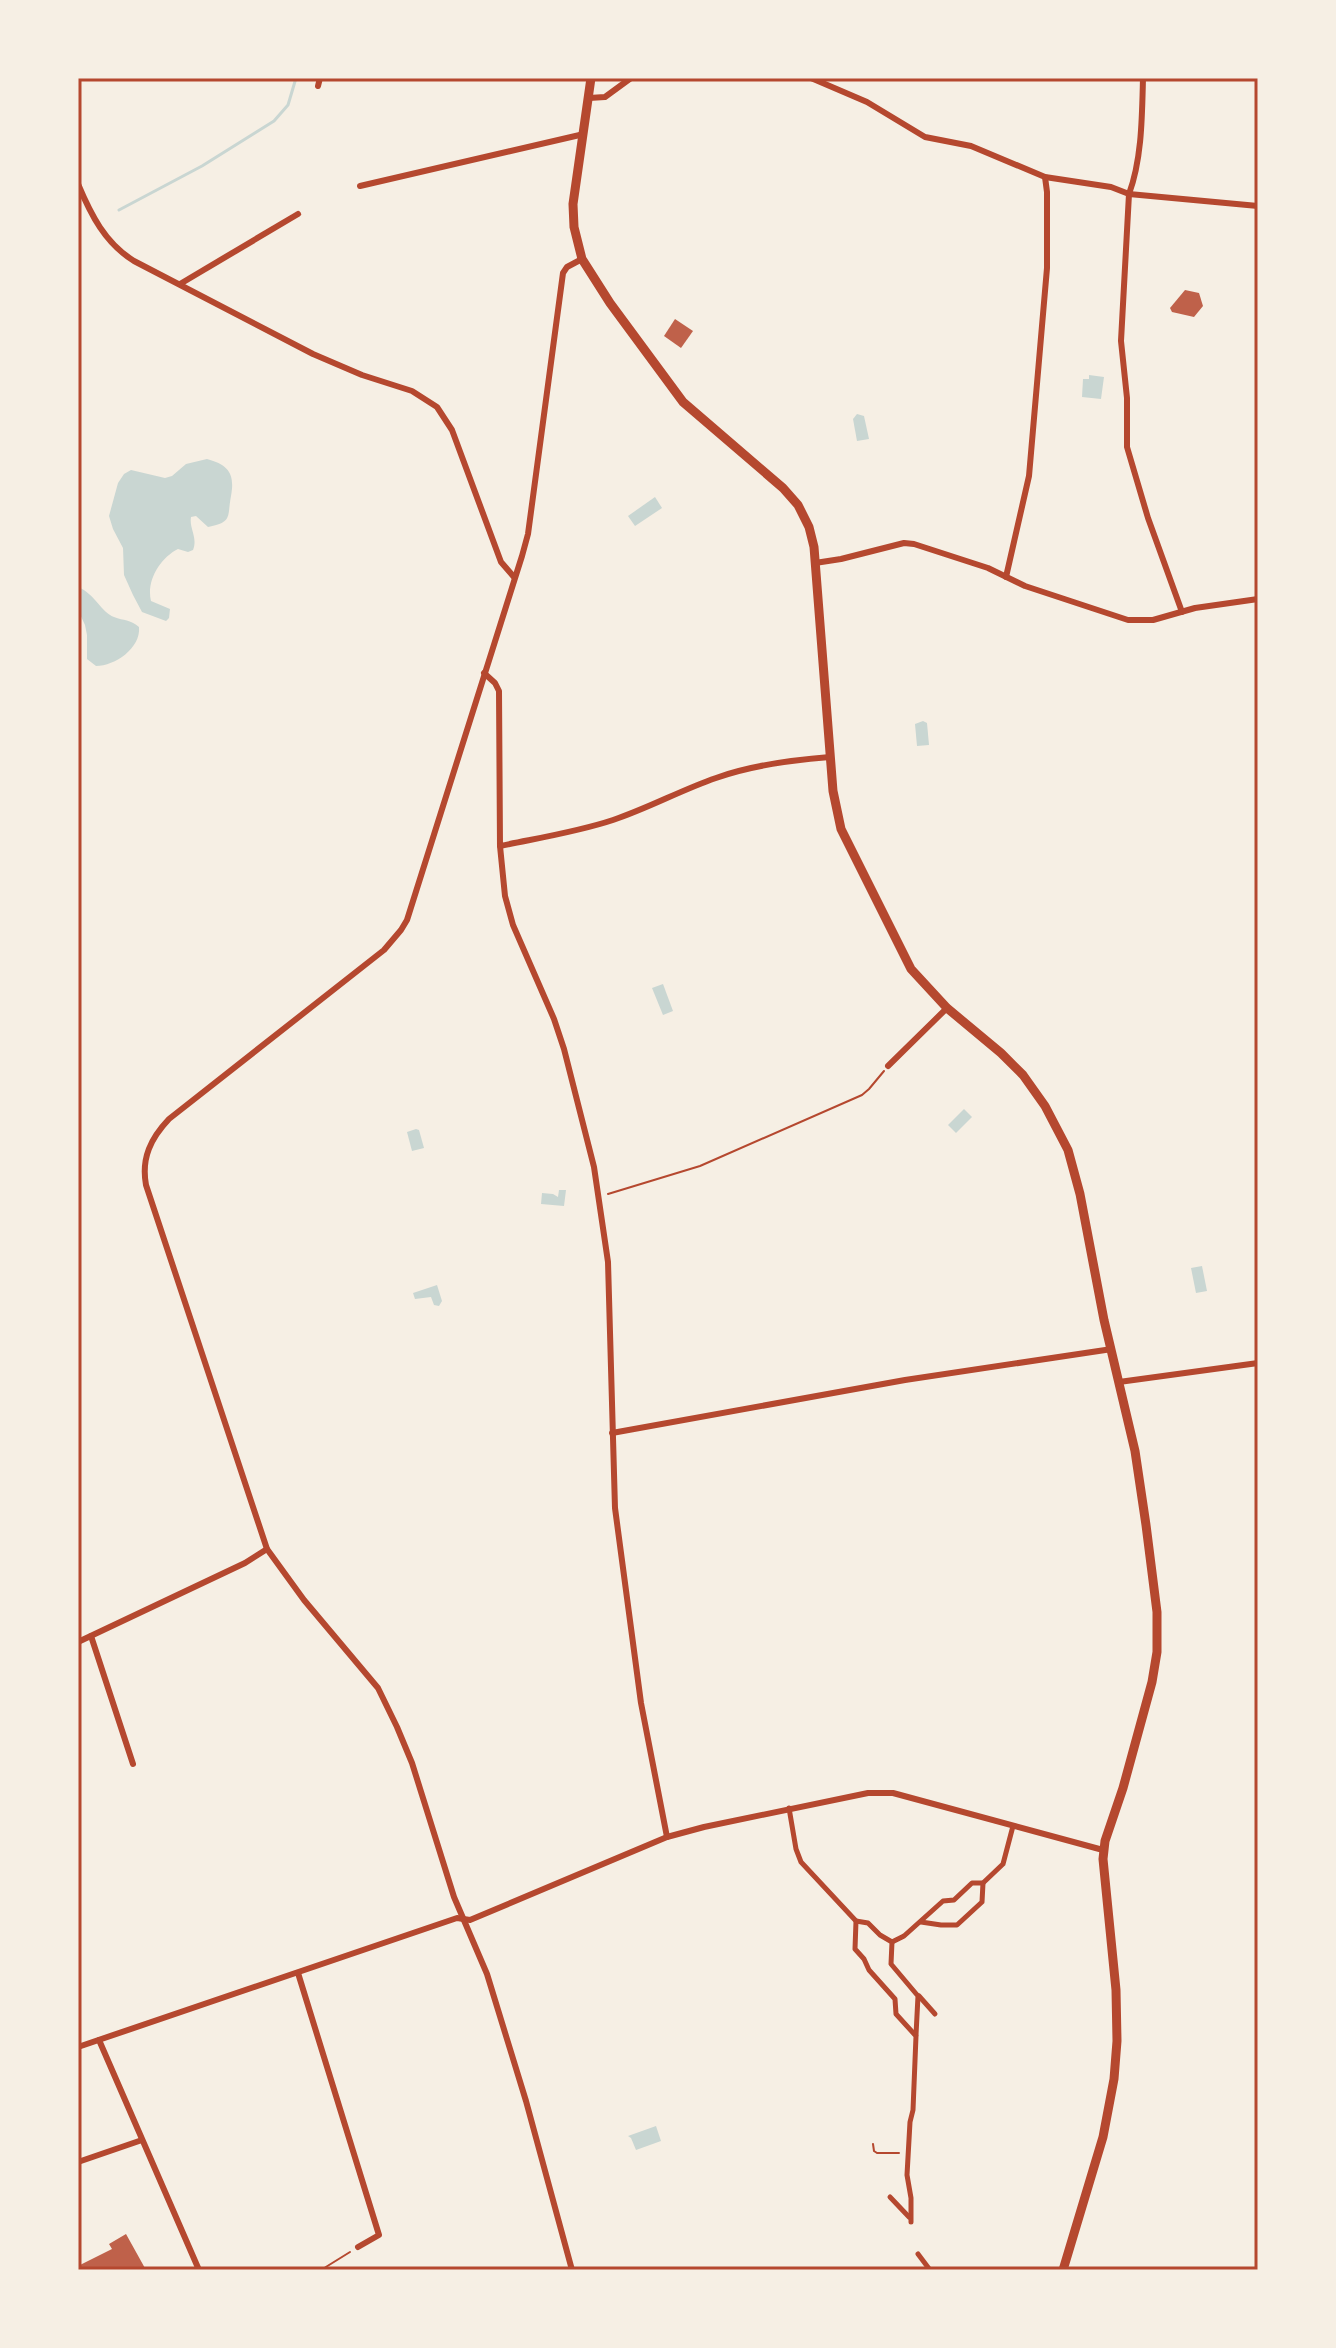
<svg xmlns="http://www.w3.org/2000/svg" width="1336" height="2348" font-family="Ubuntu,sans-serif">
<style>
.water{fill:#c9d6d2}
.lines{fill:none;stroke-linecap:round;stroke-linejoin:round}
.stream{stroke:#c9d6d2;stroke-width:3}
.building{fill:#bf614a}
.path{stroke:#b5482f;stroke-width:2}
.pedestrian{stroke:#b5482f;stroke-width:5}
.minor{stroke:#b5482f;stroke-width:6}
.secondary{stroke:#b5482f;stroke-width:9}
.neatline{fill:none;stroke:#b5482f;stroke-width:3}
</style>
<rect width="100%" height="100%" fill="#f6efe4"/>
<g class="water">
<path d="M1089,375L1104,377L1101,399L1082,397L1083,379H1089Z"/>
<path d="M857,414L864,416L869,439L857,441L853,419Z"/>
<path d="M207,459C229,465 235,474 231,496C227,517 233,522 208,527L196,516L191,517C189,529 198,537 193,550L188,552L178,549C160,558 146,581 151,601L170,609L169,618L166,621L142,612L133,595L124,575L123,548L113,529L109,516L118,483L124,474L131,470L165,478L172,476L186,464Z"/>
<path d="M655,497L662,508L635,526L628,516Z"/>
<path d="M78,587C95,594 101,612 114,617C124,621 130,619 139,627C141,648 115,666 96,666L87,659V635L85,625L78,610Z"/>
<path d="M923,721L927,723L929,745L917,746L915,724Z"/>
<path d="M663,984L673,1011L663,1015L652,988Z"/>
<path d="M964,1109L972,1117L956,1133L948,1125Z"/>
<path d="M416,1129L419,1130L424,1148L412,1151L407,1132Z"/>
<path d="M559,1190H566L564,1206L541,1204L542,1193L553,1194L558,1197Z"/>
<path d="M1202,1266L1207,1291L1196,1293L1191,1268Z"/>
<path d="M437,1285L442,1301L439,1306L434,1305L431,1297L415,1299L413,1293Z"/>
<path d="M656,2126L661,2141L636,2150L631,2138L628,2136Z"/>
</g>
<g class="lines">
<path class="stream" d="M119,210L202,166L274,121L288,105L296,78"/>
</g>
<g class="building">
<path d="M1185,290L1199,293L1203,306L1194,317L1172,312L1170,308Z"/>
<path d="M675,319L693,331L681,348L664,336Z"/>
<path d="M126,2234L146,2270H124L123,2267L117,2270H78V2266L112,2249L109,2244Z"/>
</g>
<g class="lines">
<g class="path">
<path d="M608,1194L700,1166L862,1095L869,1089L884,1071"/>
<path d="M873,2144L874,2151L877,2153H899"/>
<path d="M321,2270L350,2252"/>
</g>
<g class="pedestrian">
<path d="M789,1808L796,1849L801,1862L856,1921L855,1949L864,1959L869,1970L895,1999L896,2014L916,2036L913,2110L910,2122L907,2175L911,2198V2222"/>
<path d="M856,1921L868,1923L880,1935L892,1942L891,1964L918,1996L916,2035"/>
<path d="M921,1922L941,1925H957L982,1902L983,1883"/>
<path d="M892,1942L904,1936L943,1901L954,1900L972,1883H983L1003,1864L1013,1826"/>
<path d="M919,1996L935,2014"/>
<path d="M890,2197L909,2217"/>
<path d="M918,2254L930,2270"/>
</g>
<g class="minor">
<path d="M811,78L867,102L925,137L971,146L1045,177L1111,187L1129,194L1258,206"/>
<path d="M1143,78C1142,116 1142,159 1129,194L1121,341L1127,398V447L1148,518L1182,612"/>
<path d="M318,86L320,78"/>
<path d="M589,98L605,97L631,78"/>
<path d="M78,184C91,215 105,243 134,261L313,354L362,375L412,391L437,407L452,430L501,562L514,577"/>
<path d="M360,186L584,134"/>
<path d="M180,284L298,214"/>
<path d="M815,563L841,559L904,543L914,544L988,568L1025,586L1128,620H1153L1195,608L1258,599"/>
<path d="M1006,577L1029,476L1047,268V192L1045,177"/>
<path d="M484,673L495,683L499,691L500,846L505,896L513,925L554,1019L564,1049L594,1167L608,1262L615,1508L641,1703L667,1837"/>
<path d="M500,846C538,838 577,832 613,820C649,808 681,790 716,778C752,765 792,760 830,757"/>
<path d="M888,1066L947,1008"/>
<path d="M1119,1382L1258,1363"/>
<path d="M612,1433L905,1380L1112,1349"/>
<path d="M91,1636L133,1764"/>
<path d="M78,1642L245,1563L267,1549"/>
<path d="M298,1973L379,2235L358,2247"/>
<path d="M99,2040L199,2270"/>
<path d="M78,2047L457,1918L470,1920L667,1837L704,1827L868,1793H893L1103,1850"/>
<path d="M78,2162L142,2140"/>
<path d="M572,2270L526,2101L487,1974L454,1897L412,1763L397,1727L378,1688L304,1600L267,1549L146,1185C141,1158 151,1138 169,1119L384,950L401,930L407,920L522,556L528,534L563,273L567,267L582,259"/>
</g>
<path class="secondary" d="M591,78L573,204L574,227L582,259L610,303L683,402L783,488L798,505L809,527L814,547L833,791L841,829L911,969L947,1008L1001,1053L1023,1075L1045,1106L1068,1150L1080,1194L1104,1320L1135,1451L1146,1525L1157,1612V1652L1152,1682L1123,1788L1105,1841L1103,1859L1116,1990L1117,2041L1114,2079L1103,2137L1063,2270"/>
</g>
<rect width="1336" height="2348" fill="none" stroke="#f6efe4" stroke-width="160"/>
<rect x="80" y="80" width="1176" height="2188" class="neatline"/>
</svg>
